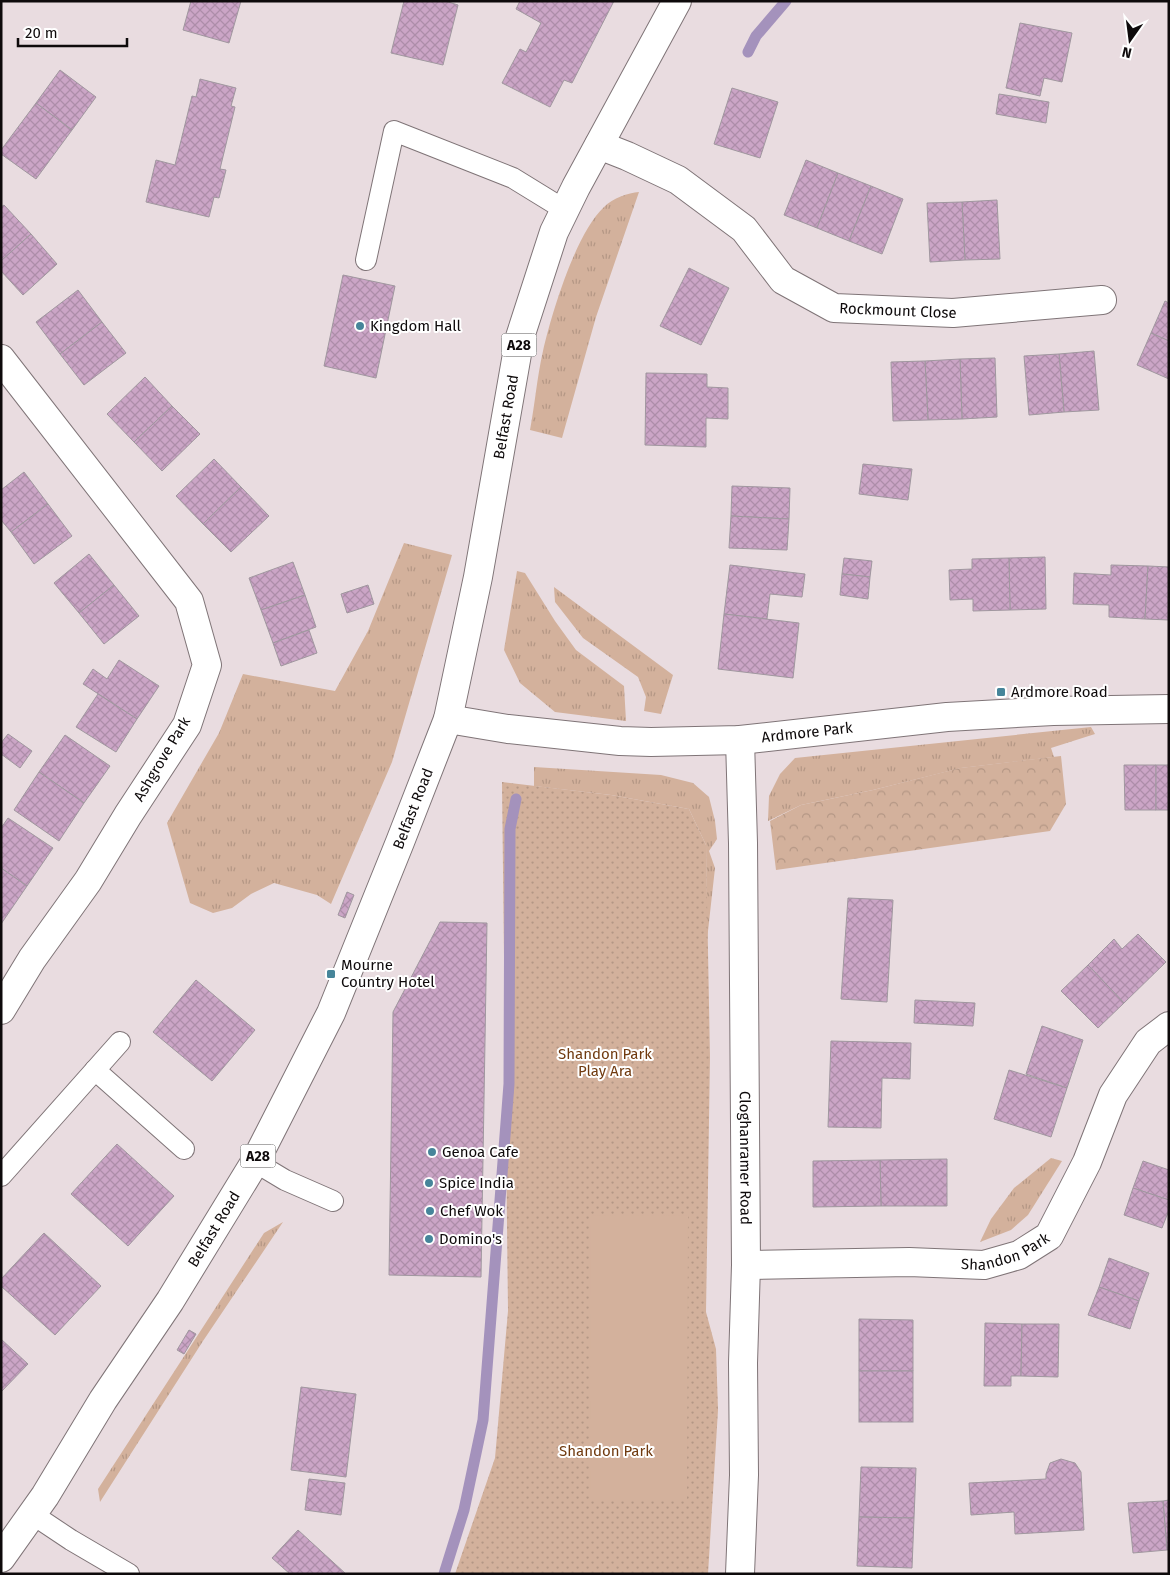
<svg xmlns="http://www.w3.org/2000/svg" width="1170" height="1575" font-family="'Fira Sans',sans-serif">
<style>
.grass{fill:url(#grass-tufts)}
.forest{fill:url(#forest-crowns)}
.park{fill:url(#park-dots)}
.pitch{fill:#d3b19c}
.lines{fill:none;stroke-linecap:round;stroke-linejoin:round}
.stream{stroke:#a492bc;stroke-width:11}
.building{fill:url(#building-cross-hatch);stroke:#a0979f}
.lane-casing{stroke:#7f7477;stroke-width:22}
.street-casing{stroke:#7f7477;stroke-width:30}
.highway-casing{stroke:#7f7477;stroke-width:30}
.lane{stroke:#fff;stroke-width:20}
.street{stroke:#fff;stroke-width:28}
.highway{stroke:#fff;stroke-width:28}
.poi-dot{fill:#46859a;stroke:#fff;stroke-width:2}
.labels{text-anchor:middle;stroke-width:4;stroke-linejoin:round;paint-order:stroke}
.shield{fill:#fff;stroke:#565454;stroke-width:1}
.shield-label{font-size:14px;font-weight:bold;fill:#0e0a0b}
.street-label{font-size:15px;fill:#0e0a0b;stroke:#fff}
.poi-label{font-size:15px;fill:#0e0a0b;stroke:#fff;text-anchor:start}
.park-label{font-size:15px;fill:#703a0f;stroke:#fff}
</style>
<defs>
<pattern id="grass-tufts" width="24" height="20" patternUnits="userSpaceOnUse" patternTransform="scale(1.25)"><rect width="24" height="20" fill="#d3b19c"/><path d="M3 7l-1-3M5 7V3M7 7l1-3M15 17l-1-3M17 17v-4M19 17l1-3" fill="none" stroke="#b49785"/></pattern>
<pattern id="forest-crowns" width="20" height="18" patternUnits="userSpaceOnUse" patternTransform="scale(1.25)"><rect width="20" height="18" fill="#d3b19c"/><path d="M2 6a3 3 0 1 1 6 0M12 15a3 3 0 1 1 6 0" fill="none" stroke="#b49785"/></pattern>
<pattern id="park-dots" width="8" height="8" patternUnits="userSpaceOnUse" patternTransform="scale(1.25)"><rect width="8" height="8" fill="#d3b19c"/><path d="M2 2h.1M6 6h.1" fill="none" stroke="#b49785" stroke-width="1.8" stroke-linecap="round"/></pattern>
<pattern id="building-cross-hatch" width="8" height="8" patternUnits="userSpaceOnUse" patternTransform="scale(1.25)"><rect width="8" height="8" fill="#cba5c6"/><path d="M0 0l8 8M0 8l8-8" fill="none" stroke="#ad8da9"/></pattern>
</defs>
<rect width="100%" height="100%" fill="#e9dce0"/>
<g class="grass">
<path d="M639,192L596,317L562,438L530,430C535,404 537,377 543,351C552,312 576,233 604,207C613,198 628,193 639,192Z"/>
<path d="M404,543L452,555L392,762L331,904L317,895L274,883L251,894L232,908L213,913L190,903L167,823L219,733L243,674L335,691L368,631Z"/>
<path d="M517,571L525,573L555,621L576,650L624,686L626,721L555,712L520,683L504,650Z"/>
<path d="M554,587L673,675L661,714L644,711L646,697L638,677L583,638L555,602Z"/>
<path d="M1091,727L1095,734L1051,748L1054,757L961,768L873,790L801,805L768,821L769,796L780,774L795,758Z"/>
<path d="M534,767L661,775L693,783L709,797L715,821L717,839L709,851L715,868L707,940L706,845L689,809L611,795L534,786Z"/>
<path d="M1051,1158L1062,1161L1028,1215L1011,1230L980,1242L991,1219L1014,1188Z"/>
<path d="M283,1222L203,1341L100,1502L98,1489L264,1233Z"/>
</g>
<path class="forest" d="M1061,756L1066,804L1050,831L776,870L770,821L801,805L873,790L960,768Z"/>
<path class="park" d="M502,782L611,795L689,809L706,845L710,1057L706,1312L716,1349L718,1410L708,1574H455L495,1458L508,1311Z"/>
<path class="pitch" d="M688,1215L687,1499H590L591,1216Z"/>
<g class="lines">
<g class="stream">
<path d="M748,52L756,36L786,1"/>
<path d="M444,1574L464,1510L483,1420L509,1084L510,829L516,799"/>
</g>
</g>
<g class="building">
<path d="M191,1H241L229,43L183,30Z"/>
<path d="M404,1H445L458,5L443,65L391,53Z"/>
<path d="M520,1H614L572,83L564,80L550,107L502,83L520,49L526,52L541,23L516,9Z"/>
<path d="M1020,23L1072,33L1062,82L1044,78L1040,96L1006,88Z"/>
<path d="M60,70L96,97L72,130L36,103Z"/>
<path d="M200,79L236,88L231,106L235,107L220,169L226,170L219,198L214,197L209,217L146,202L156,160L175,165L192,96L196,97Z"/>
<path d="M732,88L778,102L760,158L714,144Z"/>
<path d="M999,94L1049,102L1046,123L996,114Z"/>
<path d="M36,103L72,130L36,179L1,154V150Z"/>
<path d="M806,160L838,173L817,228L784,215Z"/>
<path d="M838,173L871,186L849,241L817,228Z"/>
<path d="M871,186L903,199L882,254L849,241Z"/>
<path d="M997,200L1000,259L965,260L962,202Z"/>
<path d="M962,202L965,260L930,262L927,203Z"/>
<path d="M4,205L31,234L1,261V207Z"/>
<path d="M31,234L57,264L23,295L1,271V261Z"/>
<path d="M689,268L729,288L701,345L660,326Z"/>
<path d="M343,275L395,286L376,378L324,366Z"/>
<path d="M78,290L102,322L60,354L36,322Z"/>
<path d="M1165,301L1169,303V341L1151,333Z"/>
<path d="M102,322L126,353L84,385L60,354Z"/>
<path d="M1151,333L1169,341V379L1137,365Z"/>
<path d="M1094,351L1099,410L1064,412L1059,354Z"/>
<path d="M1059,354L1064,412L1029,415L1024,356Z"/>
<path d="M995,358L997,417L962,419L960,359Z"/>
<path d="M960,359L962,419L928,420L925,361Z"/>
<path d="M925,361L928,420L893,421L891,362Z"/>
<path d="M646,373L707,374V387L728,388V419L706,418V447L645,445Z"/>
<path d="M145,377L172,406L134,442L107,414Z"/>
<path d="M172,406L200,434L162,471L134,442Z"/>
<path d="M214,459L241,487L203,524L176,496Z"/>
<path d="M863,464L912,469L908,500L859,494Z"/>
<path d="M24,472L48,504L11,532L1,520V490Z"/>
<path d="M732,486L790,488L789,519L731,516Z"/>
<path d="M241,487L269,516L231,552L203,524Z"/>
<path d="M48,504L72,536L34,564L11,532Z"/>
<path d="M731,516L789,519L787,550L729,548Z"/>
<path d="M89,554L114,585L79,613L54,583Z"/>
<path d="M1045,557L1046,609L1010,610L1009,558Z"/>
<path d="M844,558L872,561L870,577L842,574Z"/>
<path d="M1009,558L1010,610L973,611V599L950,600L949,570L972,569V559Z"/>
<path d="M293,562L305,595L261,610L249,578Z"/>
<path d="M730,565L805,574L802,597L770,594L767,619L724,614Z"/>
<path d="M1111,565L1148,566L1145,619L1109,617V605L1073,604L1074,573L1111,575Z"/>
<path d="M1148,566L1169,567V620L1145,619Z"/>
<path d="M842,574L870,577L868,599L840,595Z"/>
<path d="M114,585L139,616L104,644L79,613Z"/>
<path d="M368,585L374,604L347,613L341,594Z"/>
<path d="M305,595L316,627L273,643L261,610Z"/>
<path d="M724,614L799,623L793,678L718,669Z"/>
<path d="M309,630L317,653L281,666L273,643Z"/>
<path d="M119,660L159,686L137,719L83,684L93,669L107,679Z"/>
<path d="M98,694L137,719L116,752L76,727Z"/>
<path d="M8,734L32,751L20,768L1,754V743Z"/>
<path d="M65,735L110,766L84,803L39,772Z"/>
<path d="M1124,765H1156V810H1125Z"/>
<rect x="1156" y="765" width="13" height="45"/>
<path d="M39,772L84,803L59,841L14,810Z"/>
<path d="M8,818L53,848L27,886L1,868V828Z"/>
<path d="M1,868L27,886L1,924Z"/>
<path d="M347,892L354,895L345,918L338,915Z"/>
<path d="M848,898L893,900L887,1002L841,999Z"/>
<path d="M440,922L487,923L481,1277L389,1275L393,1012Z"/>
<path d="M1138,934L1166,962L1124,1003L1088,965L1114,939L1122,949Z"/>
<path d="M1088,965L1124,1003L1098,1028L1061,991Z"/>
<path d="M196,980L255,1030L212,1081L153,1032Z"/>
<path d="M915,1000L975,1003L973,1026L914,1023Z"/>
<path d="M1042,1026L1083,1040L1067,1088L1026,1074Z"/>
<path d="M831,1041L911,1043L910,1079L882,1078L881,1128L828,1127Z"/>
<path d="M1009,1070L1067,1088L1051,1137L994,1119Z"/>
<path d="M117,1144L174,1196L128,1246L71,1194Z"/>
<path d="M947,1159V1206H881L880,1160Z"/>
<path d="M880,1160L881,1206L813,1207V1161Z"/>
<path d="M1143,1161L1169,1170V1200L1133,1188Z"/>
<path d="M1133,1188L1169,1200V1210L1162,1228L1124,1215Z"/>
<path d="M44,1233L101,1286L55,1335L1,1286V1279Z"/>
<path d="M1109,1258L1149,1273L1139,1301L1099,1287Z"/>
<path d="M1099,1287L1139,1301L1130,1329L1088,1315Z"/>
<path d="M859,1319L913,1320V1371H859Z"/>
<path d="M985,1323L1022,1324L1021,1376H1011V1386H984Z"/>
<path d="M1022,1324H1059L1058,1377L1021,1376Z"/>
<path d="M189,1330L196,1334L184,1354L177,1350Z"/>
<path d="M1,1339L28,1364L1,1392Z"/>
<rect x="859" y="1371" width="54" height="51"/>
<path d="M301,1387L356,1394L346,1477L291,1470Z"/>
<path d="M1061,1459L1075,1463L1081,1472L1084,1530L1015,1534L1014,1512L971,1515L969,1483L1046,1479V1474L1050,1463Z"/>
<path d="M861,1467L916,1468L914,1518L859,1517Z"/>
<path d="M309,1479L345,1483L341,1515L305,1510Z"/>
<path d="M1169,1500V1550H1167L1163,1501Z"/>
<path d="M1163,1501L1167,1550L1133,1553L1128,1503Z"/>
<path d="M859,1517L914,1518L912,1568L857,1566Z"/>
<path d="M298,1530L346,1574H290L272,1558Z"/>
</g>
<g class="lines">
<defs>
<g id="lane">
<path d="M366,260L394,131L513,178L565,210"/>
<path d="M95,1070L184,1149"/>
<path d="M255,1162L285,1180L333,1201"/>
<path d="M1,1176L120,1042"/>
<path d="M32,1514L71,1540L129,1574"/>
</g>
<g id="street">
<path id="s1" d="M599,145L627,156L678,180L744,229L783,280L834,308L953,313L1102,300"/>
<path d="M1,359L189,601L207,665L187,725L128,815L88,881L32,959L1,1010"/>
<path id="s2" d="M448,719L508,729L620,741L651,742L740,740L947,717L1053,711L1169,709"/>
<path id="s3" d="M740,740L743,843L746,1265L743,1363L744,1475L740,1574"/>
<path id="s4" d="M746,1265L909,1262L984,1265L1019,1255L1049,1236L1087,1162L1113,1095L1148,1042L1169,1026"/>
</g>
<g id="highway">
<path id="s5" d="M1,1558L45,1496L103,1400L170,1301L255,1162L331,1013L400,842L448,719L478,577L520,337L554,232L576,187L677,1"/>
</g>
</defs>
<use href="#lane" class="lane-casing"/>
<use href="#street" class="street-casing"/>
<use href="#highway" class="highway-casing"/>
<use href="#lane" class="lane"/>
<use href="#street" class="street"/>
<use href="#highway" class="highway"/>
</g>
<g class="poi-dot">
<circle cx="360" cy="326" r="5"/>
<rect x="996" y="687" width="10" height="10" rx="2.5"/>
<rect x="326" y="969" width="10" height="10" rx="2.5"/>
<circle cx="432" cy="1152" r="5"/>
<circle cx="429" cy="1183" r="5"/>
<circle cx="430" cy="1211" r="5"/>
<circle cx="429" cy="1239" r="5"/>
</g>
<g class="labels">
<g class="shield">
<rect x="501.5" y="333.5" width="35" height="23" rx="4"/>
<rect x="240.5" y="1144.5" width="35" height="23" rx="4"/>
</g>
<g class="shield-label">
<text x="519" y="350">A28</text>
<text x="258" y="1161">A28</text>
</g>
<g class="street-label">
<text dy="5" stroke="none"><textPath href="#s1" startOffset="355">Rockmount Close</textPath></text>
<text dy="5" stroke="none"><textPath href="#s5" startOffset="1262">Belfast Road</textPath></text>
<text dy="5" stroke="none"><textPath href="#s2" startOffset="361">Ardmore Park</textPath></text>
<text transform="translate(162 759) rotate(-59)" y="5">Ashgrove Park</text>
<text dy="5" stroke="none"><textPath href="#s5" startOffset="858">Belfast Road</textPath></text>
<text dy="5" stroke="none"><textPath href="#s3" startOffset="418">Cloghanramer Road</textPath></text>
<text dy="5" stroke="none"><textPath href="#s5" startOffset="392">Belfast Road</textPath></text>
<text dy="5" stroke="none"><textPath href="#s4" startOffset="262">Shandon Park</textPath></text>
</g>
<g class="poi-label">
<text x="370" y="331">Kingdom Hall</text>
<text x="1011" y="697">Ardmore Road</text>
<text x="341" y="970">Mourne<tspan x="341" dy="17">Country Hotel</tspan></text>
<text x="442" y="1157">Genoa Cafe</text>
<text x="439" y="1188">Spice India</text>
<text x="440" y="1216">Chef Wok</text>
<text x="439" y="1244">Domino's</text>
</g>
<g class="park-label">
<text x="605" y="1059">Shandon Park<tspan x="605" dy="17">Play Ara</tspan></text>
<text x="606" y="1456">Shandon Park</text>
</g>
</g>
<rect width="1170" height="1575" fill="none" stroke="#0e0a0b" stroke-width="5"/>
<g transform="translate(1130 40) rotate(194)" stroke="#ffffff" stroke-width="4" paint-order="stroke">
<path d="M0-4L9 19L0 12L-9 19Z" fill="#0e0a0b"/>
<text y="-8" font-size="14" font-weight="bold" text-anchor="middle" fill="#0e0a0b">N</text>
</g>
<path d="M18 38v8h109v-8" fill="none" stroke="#0e0a0b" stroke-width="2.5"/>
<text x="25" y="38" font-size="15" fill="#0e0a0b" stroke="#ffffff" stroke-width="4" paint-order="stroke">20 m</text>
</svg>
